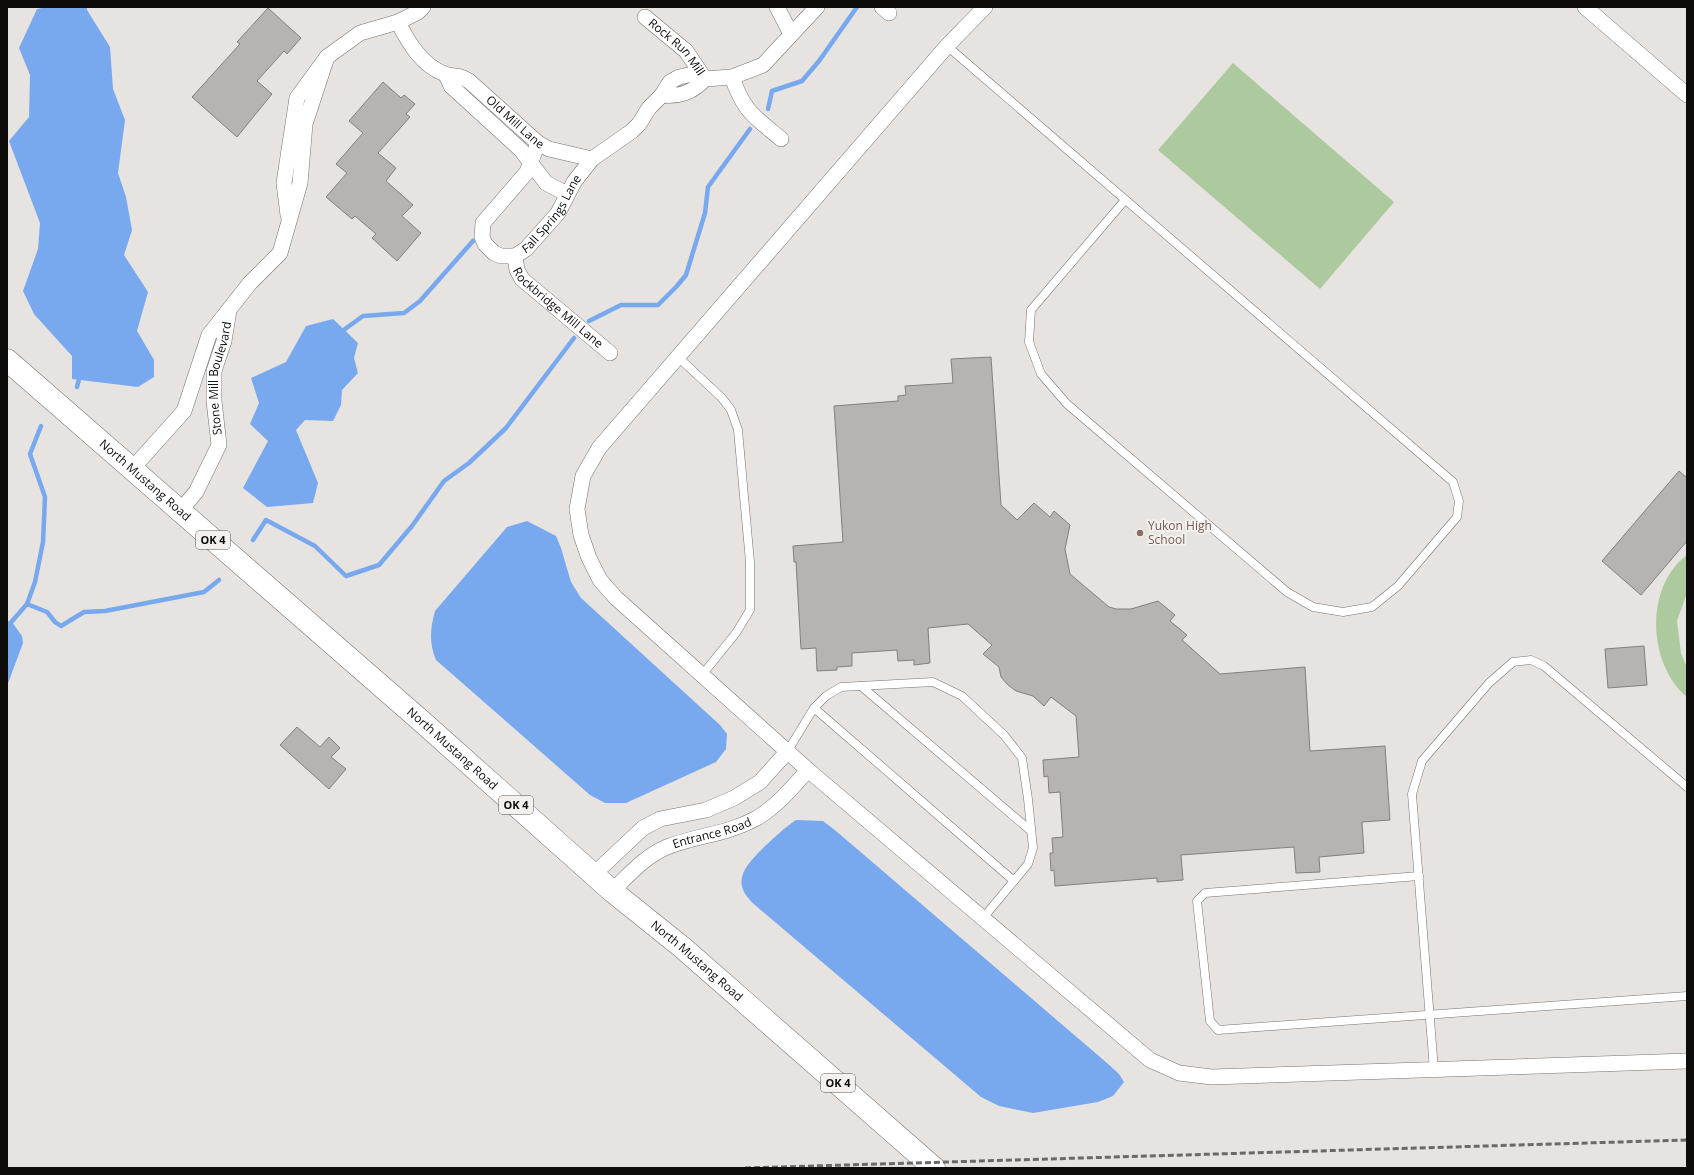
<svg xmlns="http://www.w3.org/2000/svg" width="1694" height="1175" font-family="'Open Sans',sans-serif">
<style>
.green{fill:#acca9d}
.water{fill:#78a9ef}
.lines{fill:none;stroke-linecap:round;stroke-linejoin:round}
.stream{stroke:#78a9ef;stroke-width:4.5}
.building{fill:#b6b3b0;stroke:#82807d}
.lane-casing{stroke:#767370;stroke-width:9}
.street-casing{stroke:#767370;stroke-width:16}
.primary-casing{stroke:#767370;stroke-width:23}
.lane{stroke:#fff;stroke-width:8}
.street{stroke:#fff;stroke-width:15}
.primary{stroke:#fff;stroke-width:22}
.rail{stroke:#6b6967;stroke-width:3;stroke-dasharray:6 3;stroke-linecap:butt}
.education-dot{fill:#8d6e63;stroke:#f3f0ed;stroke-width:1.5}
.labels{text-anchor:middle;stroke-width:4;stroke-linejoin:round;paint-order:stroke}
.shield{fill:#f3f0ed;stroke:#52504f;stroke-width:1}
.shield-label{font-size:11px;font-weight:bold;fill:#0d0c0b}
.street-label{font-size:12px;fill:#0d0c0b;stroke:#f3f0ed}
.education-label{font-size:12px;fill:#785e54;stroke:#f3f0ed;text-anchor:start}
</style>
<rect width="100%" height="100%" fill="#e6e3e0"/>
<g class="green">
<path d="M1233,63L1394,202L1320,289L1158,150Z"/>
<path d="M1687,555V593L1677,621L1681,653L1687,668V697C1648,664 1644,587 1687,555Z"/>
</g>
<g class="water">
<path d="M47,7H87V10L110,47L113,89L125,120L118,173L126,197L132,230L124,255L148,292L137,331L154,360V377L138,387L72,379V356L34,314L23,291L38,249L40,223L9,141L29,117L30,75L19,48L37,9Z"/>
<path d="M333,319L358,343L354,358L358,373L342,390L341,405L333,421L305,420L296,430L318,483L313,503L267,507L243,488L268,441L250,424L259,403L251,378L286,362L306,326Z"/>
<path d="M527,521L556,536L561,548L571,582L581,598L720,725L727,734L726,749L716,762L626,803H605L590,795L436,660C429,643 430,629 435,611L507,527Z"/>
<path d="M7,621L12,622L22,636L23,643L7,686Z"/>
<path d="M796,820L823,821L836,831L1107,1063L1119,1074L1124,1082L1113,1096L1098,1102L1033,1113L999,1106L981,1097L755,905C729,882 745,866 765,846C775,837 784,828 796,820Z"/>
</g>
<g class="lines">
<g class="stream">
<path d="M768,109L772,91L802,81L819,61L857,7"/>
<path d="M589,321L621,305H658L677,286L686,275L705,213L708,187L750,129"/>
<path d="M345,329L363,316L404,313L420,301L473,241"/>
<path d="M77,387L80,375"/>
<path d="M253,540L266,520L315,546L346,576L379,565L412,526L444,481L469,463L506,428L574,338"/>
<path d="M27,604L47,612L55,622L61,626L84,612L105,611L204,592L219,580"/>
<path d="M7,627L27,604L35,582L43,542L45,497L30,454L41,426"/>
</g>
</g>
<g class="building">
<path d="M268,8L301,38L287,54L284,51L257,81L272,94L237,137L192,97L240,44L237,42Z"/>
<path d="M383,82L401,98L404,95L415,104L406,114L410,117L378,153L396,168L386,181L413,205L402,216L421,233L397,261L372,238L376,234L355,216L352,219L326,197L347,173L336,164L363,133L349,121Z"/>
<path d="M991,357L1001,505L1017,520L1034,503L1050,517L1054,511L1070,525L1065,549L1070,574L1109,607L1116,609H1131L1158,601L1175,615L1170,621L1187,635L1182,640L1220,674L1305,667L1310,751L1385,746L1390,820L1362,822L1364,853L1319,857L1320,872L1296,873L1294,847L1181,855L1183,880L1157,882V878L1055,886L1054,870L1051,871L1050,853H1053L1052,838L1063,837L1060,792L1049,793L1048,776L1044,777L1043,760L1079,757L1076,716L1051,697L1044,706L1033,696L1016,691L1008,685L1001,677L999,667L983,654L992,645L968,624L928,628L930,663L914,665V660L898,661L897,650L852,653V666L837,667V670L817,671L816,648L801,649L796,562H794L793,546L843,542L834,406L898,401V396L906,395L905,386L953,383L951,359Z"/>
<path d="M1679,471L1687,478V541L1641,595L1602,561Z"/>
<path d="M1644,646L1647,685L1608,688L1605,649Z"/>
<path d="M297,727L320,747L329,737L340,748L331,757L346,769L329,789L280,745Z"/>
</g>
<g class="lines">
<defs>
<g id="lane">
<path d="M947,46L1453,482L1459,501L1457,517L1398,586L1372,607L1343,612L1313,607L1287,592L1067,404L1041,374L1029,342L1031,310L1125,200"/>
<path d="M678,357L722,398L731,410L738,430L750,562V610L736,633L702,675"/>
<path d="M861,686L1031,831"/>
<path d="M814,708L1014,881"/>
<path d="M787,752L814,708L826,696L841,687L933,682L962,696L1004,735L1022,758L1028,799L1033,848L1028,864L983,918"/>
<path d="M1419,876L1205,893L1197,901L1210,1021L1218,1030L1687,996"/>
<path d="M1434,1070L1412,794L1422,761L1489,683L1513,662L1531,660L1544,666L1687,787"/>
</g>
<g id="street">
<path d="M777,7L791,34"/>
<path d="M882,7L889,13"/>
<path d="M985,7L947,46L599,448L583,476L577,509L581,535L589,558L600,580L616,598L808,770L1150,1060L1179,1073L1212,1077L1687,1061"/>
<path d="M1585,7L1687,95"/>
<path id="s1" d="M645,17L686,51L705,79"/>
<path id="s2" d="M398,22C408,42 422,66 445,74C456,78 457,73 469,81L538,143L549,149L592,159"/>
<path d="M446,75L451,86L521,150L546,183L567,194"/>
<path d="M732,77C744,112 754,116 781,139"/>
<path d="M705,79C694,92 678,97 662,95L670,82L679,77L693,74L705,79L732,77L763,65L817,7"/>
<path id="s3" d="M538,143L527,172L483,223L482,237L485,244L494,253L501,256H515L526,249L558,213L574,182L592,159L632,131L639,124L649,108L662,95"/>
<path d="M288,215L284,183L297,98L327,57L360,33L398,22L418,12L423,7"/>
<path id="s4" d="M515,256L517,270L522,279L610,353"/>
<path d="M132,469L184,411L209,335L250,283L280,253L300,183L305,124L327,57"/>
<path id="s5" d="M180,511L196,492L219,445L214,401V371L224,341L229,310"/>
<path d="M594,874L643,828L660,819L706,810L734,798L760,782L787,752"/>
<path id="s6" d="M612,891C629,875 645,856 667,847C697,835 726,835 757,818C777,806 793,787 808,770"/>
</g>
<g id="primary">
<path id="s7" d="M7,360L419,719L612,891L683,948L934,1168"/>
</g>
</defs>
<use href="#lane" class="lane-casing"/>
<use href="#street" class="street-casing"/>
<use href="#primary" class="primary-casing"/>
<use href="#lane" class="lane"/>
<use href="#street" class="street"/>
<use href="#primary" class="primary"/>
<path class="rail" d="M745,1168L1687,1140"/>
</g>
<circle class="education-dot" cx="1140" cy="533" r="4"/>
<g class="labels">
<g class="shield">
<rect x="196" y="531" width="34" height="18" rx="3"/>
<rect x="499" y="796" width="34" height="18" rx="3"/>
<rect x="821" y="1074" width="34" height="18" rx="3"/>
</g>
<g class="shield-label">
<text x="213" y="544">OK 4</text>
<text x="516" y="809">OK 4</text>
<text x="838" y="1087">OK 4</text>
</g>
<g class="street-label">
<text dy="4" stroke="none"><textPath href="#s1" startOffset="44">Rock Run Mill</textPath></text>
<text dy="4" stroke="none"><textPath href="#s2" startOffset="159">Old Mill Lane</textPath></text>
<text dy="4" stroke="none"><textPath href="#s3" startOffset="211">Fall Springs Lane</textPath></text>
<text dy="4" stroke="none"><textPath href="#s4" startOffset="70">Rockbridge Mill Lane</textPath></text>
<text dy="4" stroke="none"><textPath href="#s5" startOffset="145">Stone Mill Boulevard</textPath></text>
<text dy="4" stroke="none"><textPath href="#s7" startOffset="183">North Mustang Road</textPath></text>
<text dy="4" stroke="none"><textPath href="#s7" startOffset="591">North Mustang Road</textPath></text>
<text dy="4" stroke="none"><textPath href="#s6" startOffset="118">Entrance Road</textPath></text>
<text dy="4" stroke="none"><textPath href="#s7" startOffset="915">North Mustang Road</textPath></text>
</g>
<g class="education-label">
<text x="1148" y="530">Yukon High<tspan x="1148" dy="14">School</tspan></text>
</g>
</g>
<rect width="1694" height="1175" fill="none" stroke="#0d0c0b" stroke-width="16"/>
</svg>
